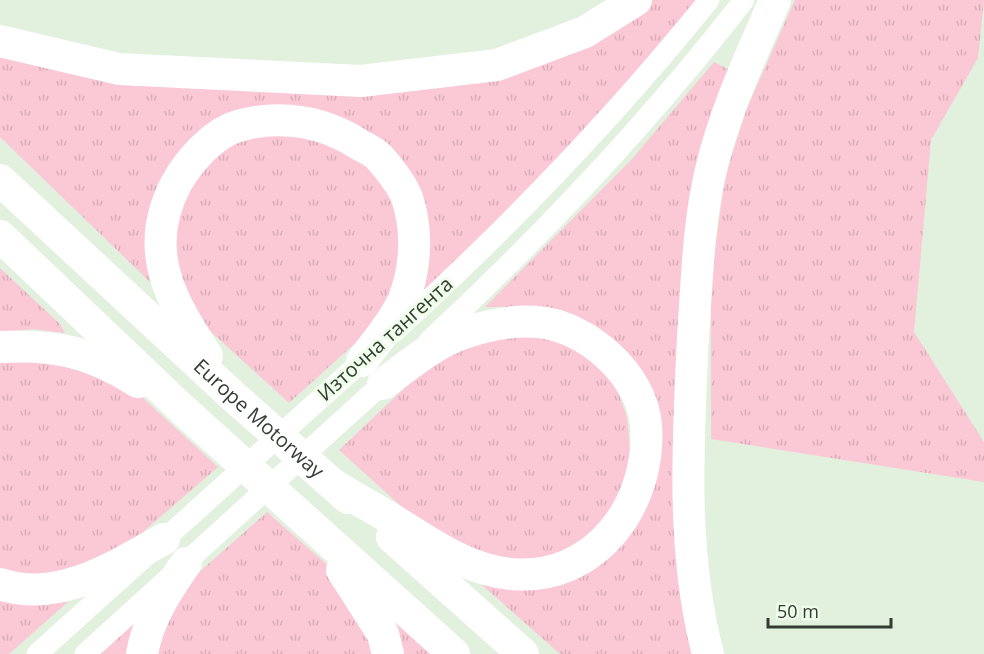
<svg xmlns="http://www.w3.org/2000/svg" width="984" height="654" font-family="'Open Sans',sans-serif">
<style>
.grass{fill:url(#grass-tufts)}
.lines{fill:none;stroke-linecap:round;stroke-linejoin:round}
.minor{stroke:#fff;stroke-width:21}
.highway{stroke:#fff;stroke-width:32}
.labels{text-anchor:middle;stroke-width:6;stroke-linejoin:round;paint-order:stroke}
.street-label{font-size:20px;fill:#353b33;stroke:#effeeb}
</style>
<defs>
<pattern id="grass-tufts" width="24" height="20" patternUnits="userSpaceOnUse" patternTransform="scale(1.5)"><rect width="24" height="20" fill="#fbc8d5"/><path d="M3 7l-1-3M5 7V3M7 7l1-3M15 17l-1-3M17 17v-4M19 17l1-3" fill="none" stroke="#d8adb7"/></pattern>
</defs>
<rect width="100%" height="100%" fill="#e2f0de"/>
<g class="grass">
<path d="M648,0H702L648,65L395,326L415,279L382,151L249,114L156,219L151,283L0,137V56L462,79Z"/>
<path d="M795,0H984L978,58L931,140L914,332L984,442V482L711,439V278L725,176L747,108Z"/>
<path d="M714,62L728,69L712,132L695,228L701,654H560L481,584L587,563L655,436L599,335L547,307H485L632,159Z"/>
<path d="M252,127L334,134L400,195L402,289L363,336L289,403L186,309L170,220L196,164Z"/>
<path d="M0,268L60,324L65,333L33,329L0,333Z"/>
<path d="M550,329L612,376L627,417L631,461L619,504L588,536L548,559L490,560L422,525L339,450L410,383L468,342Z"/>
<path d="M0,351L112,375L143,398L218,467L128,545L85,572L0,576Z"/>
<path d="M267,512L341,577L380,654H151L154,634L196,575Z"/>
<path d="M346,565L446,654H396Z"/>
<path d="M0,601L15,604L69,601L9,654H0Z"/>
<path d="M154,601L133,654H96Z"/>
</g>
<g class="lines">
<g class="minor">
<path d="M394,332C507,229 613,119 709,0"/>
<path d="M429,341C545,233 647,125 744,0"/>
<path d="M37,654L371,353"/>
<path d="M85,654L391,376"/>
</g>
<g class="highway">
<path d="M0,41L119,69L361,81L497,65L585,32L636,0"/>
<path id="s1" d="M0,180L234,397L348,498"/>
<path d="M0,236L183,410L454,654"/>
<path d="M0,347C54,344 92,352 138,382"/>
<path d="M207,356C171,301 141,250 176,184C188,162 213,133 238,126C280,114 324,121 360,145C366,148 374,152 379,157C388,167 403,186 407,198C418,230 416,270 403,301C393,323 376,342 362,361"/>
<path d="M334,485C354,498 376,509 396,522C432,544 467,570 511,574C595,582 652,504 646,425C642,375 587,326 538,322C515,320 489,325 467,332C435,342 409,365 383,384"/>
<path d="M392,537L523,654"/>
<path d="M342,570L383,634L388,654"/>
<path d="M0,584C58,604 115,566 164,539"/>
<path d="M142,654C148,619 166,592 186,563"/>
<path d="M708,654C681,551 688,442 693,337C697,282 698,224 711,170C725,110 751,56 775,0"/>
</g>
</g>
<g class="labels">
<g class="street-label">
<text transform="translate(385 339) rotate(-42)" y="7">Източна тангента</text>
<text dy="7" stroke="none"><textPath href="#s1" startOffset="352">Europe Motorway</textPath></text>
</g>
</g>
<path d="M768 618v9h123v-9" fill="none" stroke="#353b33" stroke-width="3"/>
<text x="777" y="618" font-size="18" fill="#353b33" stroke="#effeeb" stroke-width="4.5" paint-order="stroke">50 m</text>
</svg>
